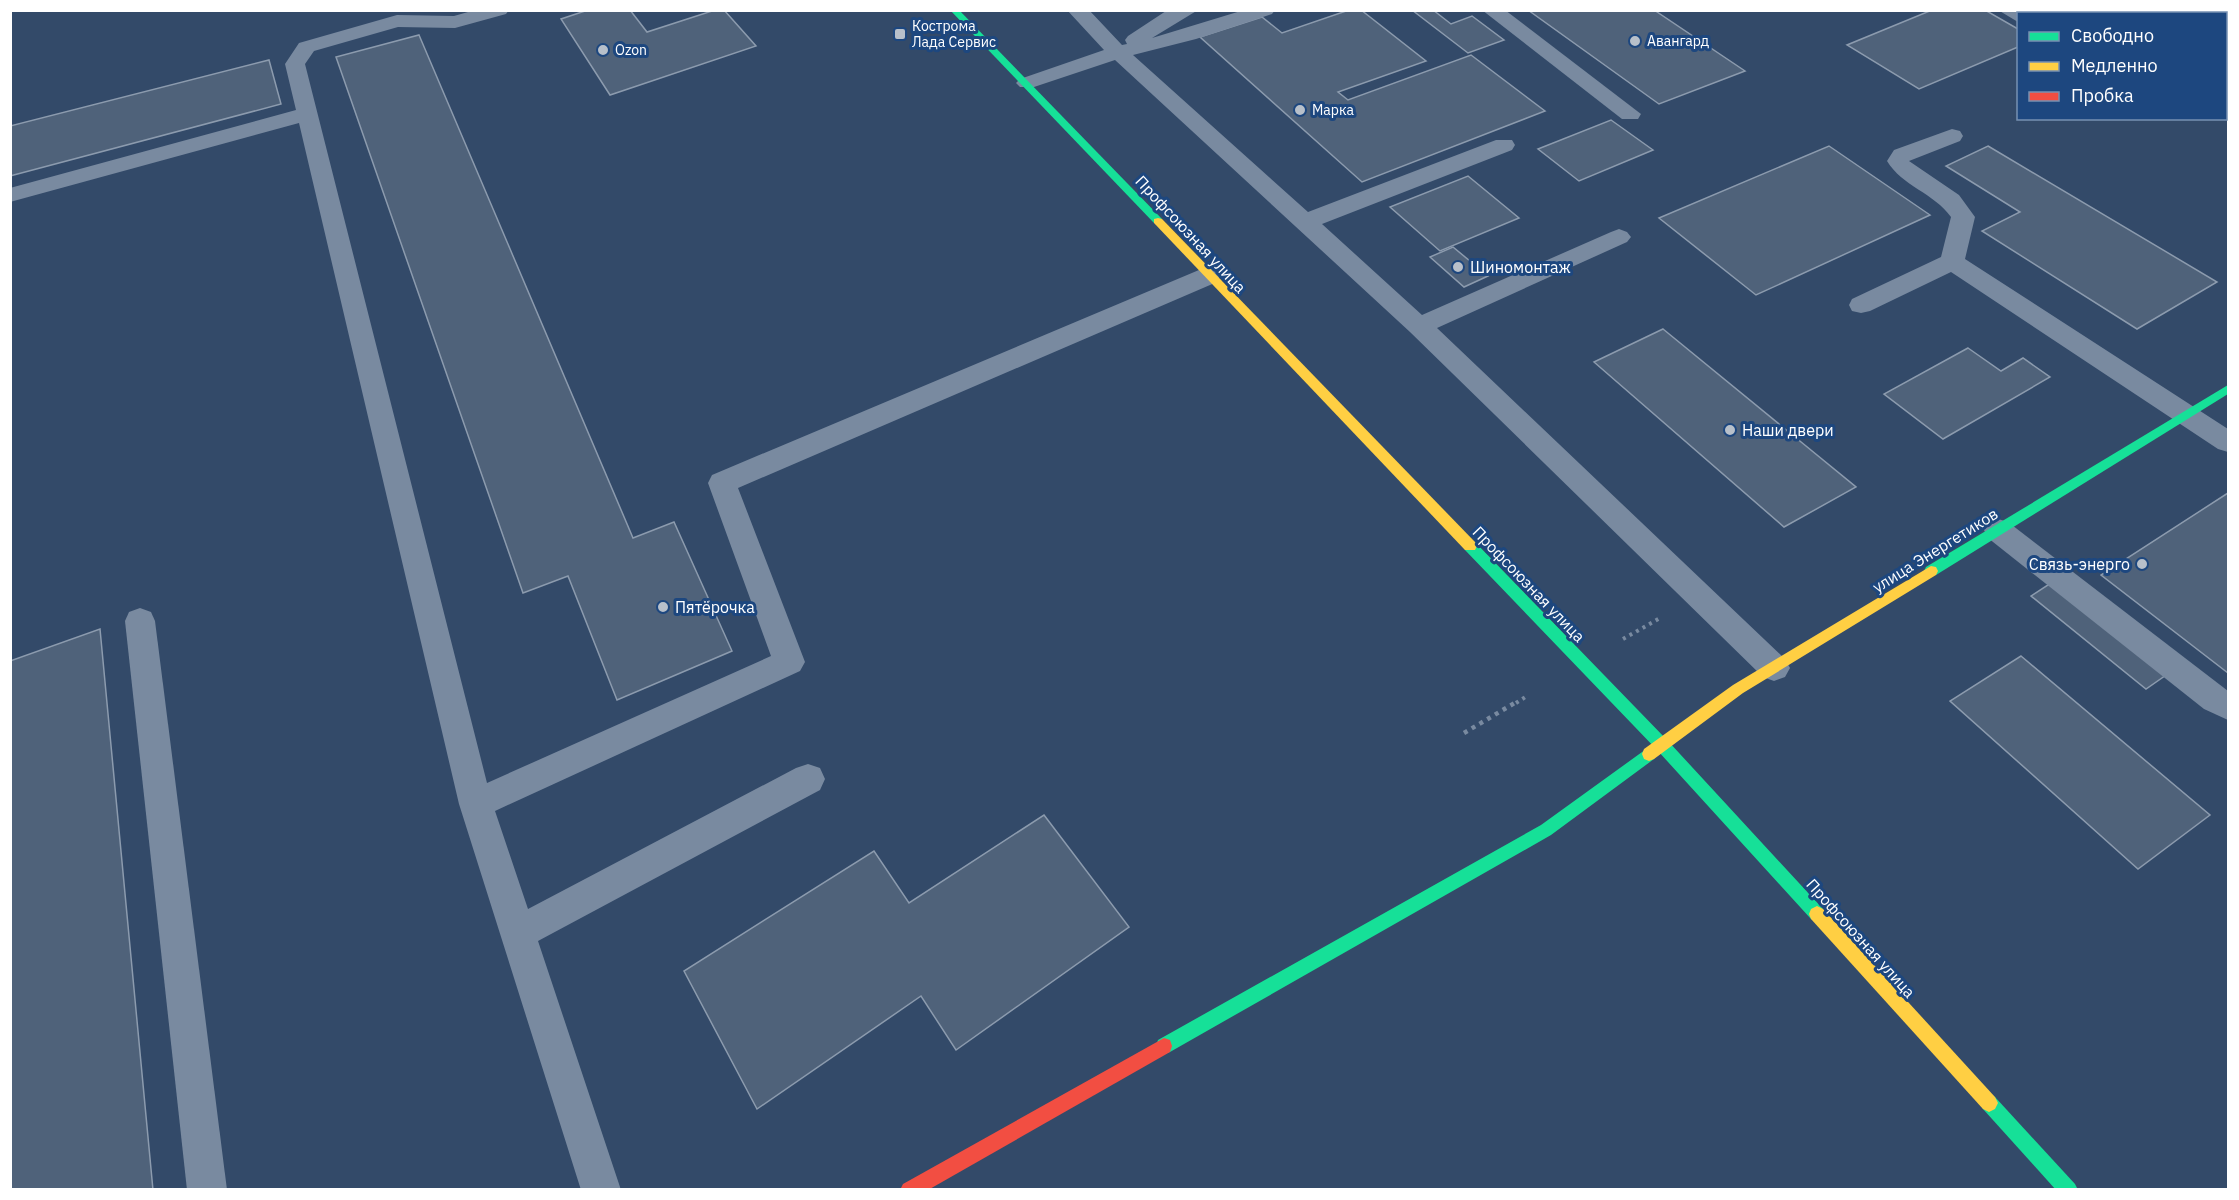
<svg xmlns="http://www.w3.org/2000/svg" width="2239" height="1200" font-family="'IBM Plex Sans',sans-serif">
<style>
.building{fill:#4f627a;stroke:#8c9bae;stroke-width:1.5}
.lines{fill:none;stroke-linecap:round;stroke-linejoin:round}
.path-far1{stroke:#798aa0;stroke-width:4;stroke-dasharray:3 4.5;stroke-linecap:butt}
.path{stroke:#798aa0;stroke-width:4.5;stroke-dasharray:4 5;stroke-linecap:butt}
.lane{fill:#798aa0;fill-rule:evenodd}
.fast{fill:#16e098;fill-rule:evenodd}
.slow{fill:#ffcf43;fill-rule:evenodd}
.jam{fill:#f24e42;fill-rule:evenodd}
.poi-dot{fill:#b8c0ca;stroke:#1d477f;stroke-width:2}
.labels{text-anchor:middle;stroke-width:6;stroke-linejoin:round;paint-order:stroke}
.far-poi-label{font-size:14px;fill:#fff;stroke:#1d477f;text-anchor:start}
.street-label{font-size:16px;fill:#fff;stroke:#1d477f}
.poi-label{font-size:16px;fill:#fff;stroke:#1d477f;text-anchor:start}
</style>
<rect width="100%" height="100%" fill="#334a69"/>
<g class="building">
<path d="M588,10H630L647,32L715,10H724L756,46L610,95L561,19Z"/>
<path d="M1349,10H1361L1426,61L1338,92L1348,100L1471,55L1545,111L1362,182L1200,37L1262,17L1282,33Z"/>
<path d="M1412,10H1433L1451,24L1472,16L1504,40L1468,53Z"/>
<path d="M1528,10H1654L1745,71L1659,104Z"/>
<path d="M1932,10H1985L2018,29V47L1919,89L1847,45Z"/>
<path d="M2062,10H2228V47L2226,49V14H2068Z"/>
<path d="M419,35L633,538L674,522L732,651L617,700L568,576L523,593L336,57Z"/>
<path d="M269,60L281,104L10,176V126Z"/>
<path d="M1611,120L1653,150L1579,181L1538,149Z"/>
<path d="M1829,146L1930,215L1756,295L1659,218Z"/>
<path d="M1988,146L2217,282L2137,329L1982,231L2020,212L1946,166Z"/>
<path d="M1468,176L1519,218L1440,251L1390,207Z"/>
<path d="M1453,247L1488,276L1464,287L1430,257Z"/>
<path d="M1663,329L1856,487L1784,527L1594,362Z"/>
<path d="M1968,348L2001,371L2023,358L2050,377L1943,439L1884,394Z"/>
<path d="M2228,493V673L2101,575Z"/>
<path d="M2054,581L2169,673L2146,689L2031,596Z"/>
<path d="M100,629L153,1190H10V661Z"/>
<path d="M2021,656L2210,815L2138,869L1950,701Z"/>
<path d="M1044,815L1129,927L956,1050L921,996L757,1109L684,971L874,851L909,903Z"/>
</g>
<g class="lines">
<g class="path-far1">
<path d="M1623,639L1662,617"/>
<path d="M1516,703L1527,696"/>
</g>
<path class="path" d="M1464,733L1518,701"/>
<g class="lane">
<path d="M475,10H509L506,14L455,28L398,27L314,51L305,64L487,783L771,656L708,483L712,475L1199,270L1208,268L1217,270L1220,276L1217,282L738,488L805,662L800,671L495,811L528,909L796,768L808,764L820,768L825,779L820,790L538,941L621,1190H581L459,804L299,123L10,202V188L296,110L285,64L299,43L397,15L454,16Z"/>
<path d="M1067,10H1089L1122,45L1127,44L1125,40L1128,36L1166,11L1198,10L1152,38L1244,10H1275L1272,14L1196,39L1133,55L1308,212L1496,140H1512L1515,145L1512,150L1322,224L1422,315L1611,232L1619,229L1627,232L1631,237L1627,242L1437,328L1785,659L1790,668L1785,677L1774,681L1763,677L1410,332L1115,60L1034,87H1020L1016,83L1020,79L1104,50Z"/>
<path d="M1482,10H1505L1641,114L1638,119H1622Z"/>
<path d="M1998,10H2023L2026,14H2018V22Z"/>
<rect x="2226" y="78" width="2" height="13"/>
<path d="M1952,129L1960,131L1963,136L1960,141L1909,161L1959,195L1975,217L1965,259L2228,429V452L2218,449L1951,272L1870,311L1861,313L1852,311L1849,305L1852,299L1941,257L1951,217C1934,193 1902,186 1887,161L1894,150Z"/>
<path d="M1998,519L2008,522L2228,691V720L2204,709L1988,538L1984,530L1988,522Z"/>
<path d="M140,608L151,612L155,621L227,1190H187L125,621L129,612Z"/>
</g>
<g class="fast">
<path d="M950,10H959L1162,219V223H1154Z"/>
<path d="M2228,385V394L1936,575H1926L1924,571L1926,567Z"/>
<path d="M1470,541L1475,542L1668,741L1823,909L1825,914L1823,919L1817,922L1811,919L1658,751L1465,550L1463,546Z"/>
<path d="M1649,747L1654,749L1656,754L1654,759L1551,835L1170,1052L1164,1054L1158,1052L1156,1046L1158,1040L1541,825Z"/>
<path d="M1989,1094L1995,1097L2075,1184L2078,1190H2056L1983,1109L1980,1103L1983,1097Z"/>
</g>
<g class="slow">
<path d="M1158,218L1162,219L1475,542L1477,546L1475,550H1465L1154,223V219Z"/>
<path d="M1931,566L1936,567L1938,571L1936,575L1743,693L1654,759L1649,761L1644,759L1642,754L1644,749L1733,685Z"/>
<path d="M1817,906L1823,909L1995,1097L1998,1103L1995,1109L1989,1112L1983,1109L1811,919L1809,914L1811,909Z"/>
</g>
<path class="jam" d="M1164,1038L1170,1040L1172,1046L1170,1052L928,1190H900L903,1184Z"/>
</g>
<g class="poi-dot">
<rect x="894" y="28" width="12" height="12" rx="3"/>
<circle cx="1635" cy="41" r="6"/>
<circle cx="603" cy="50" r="6"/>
<circle cx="1300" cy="110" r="6"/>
<circle cx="1458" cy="267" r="6"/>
<circle cx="1730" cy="430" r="6"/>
<circle cx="2142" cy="564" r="6"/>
<circle cx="663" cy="607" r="6"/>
</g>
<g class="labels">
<g class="far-poi-label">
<text x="912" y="31">Кострома<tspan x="912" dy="16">Лада Сервис</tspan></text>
<text x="1647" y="46">Авангард</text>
<text x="615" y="55">Ozon</text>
<text x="1312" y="115">Марка</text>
</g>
<g class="street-label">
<text transform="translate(1191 234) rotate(47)" y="6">Профсоюзная улица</text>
<text transform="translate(1935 550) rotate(-32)" y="6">улица Энергетиков</text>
<text transform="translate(1529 584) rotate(46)" y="6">Профсоюзная улица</text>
<text transform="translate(1861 938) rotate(48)" y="6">Профсоюзная улица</text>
</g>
<g class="poi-label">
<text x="1470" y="273">Шиномонтаж</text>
<text x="1742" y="436">Наши двери</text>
<text x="2130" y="570" text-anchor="end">Связь-энерго</text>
<text x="675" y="613">Пятёрочка</text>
</g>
</g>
<rect width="2239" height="1200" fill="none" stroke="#ffffff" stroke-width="24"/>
<rect x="2017" y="12" width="210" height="108" fill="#1d477f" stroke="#7791b2" stroke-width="1.5"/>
<rect x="2029" y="32" width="30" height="9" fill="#16e098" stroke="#7791b2" stroke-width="1.5"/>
<text x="2071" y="42" font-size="18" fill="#ffffff">Свободно</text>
<rect x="2029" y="62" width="30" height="9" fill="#ffcf43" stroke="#7791b2" stroke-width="1.5"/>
<text x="2071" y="72" font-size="18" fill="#ffffff">Медленно</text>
<rect x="2029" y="92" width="30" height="9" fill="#f24e42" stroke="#7791b2" stroke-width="1.5"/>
<text x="2071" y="102" font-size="18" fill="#ffffff">Пробка</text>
</svg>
